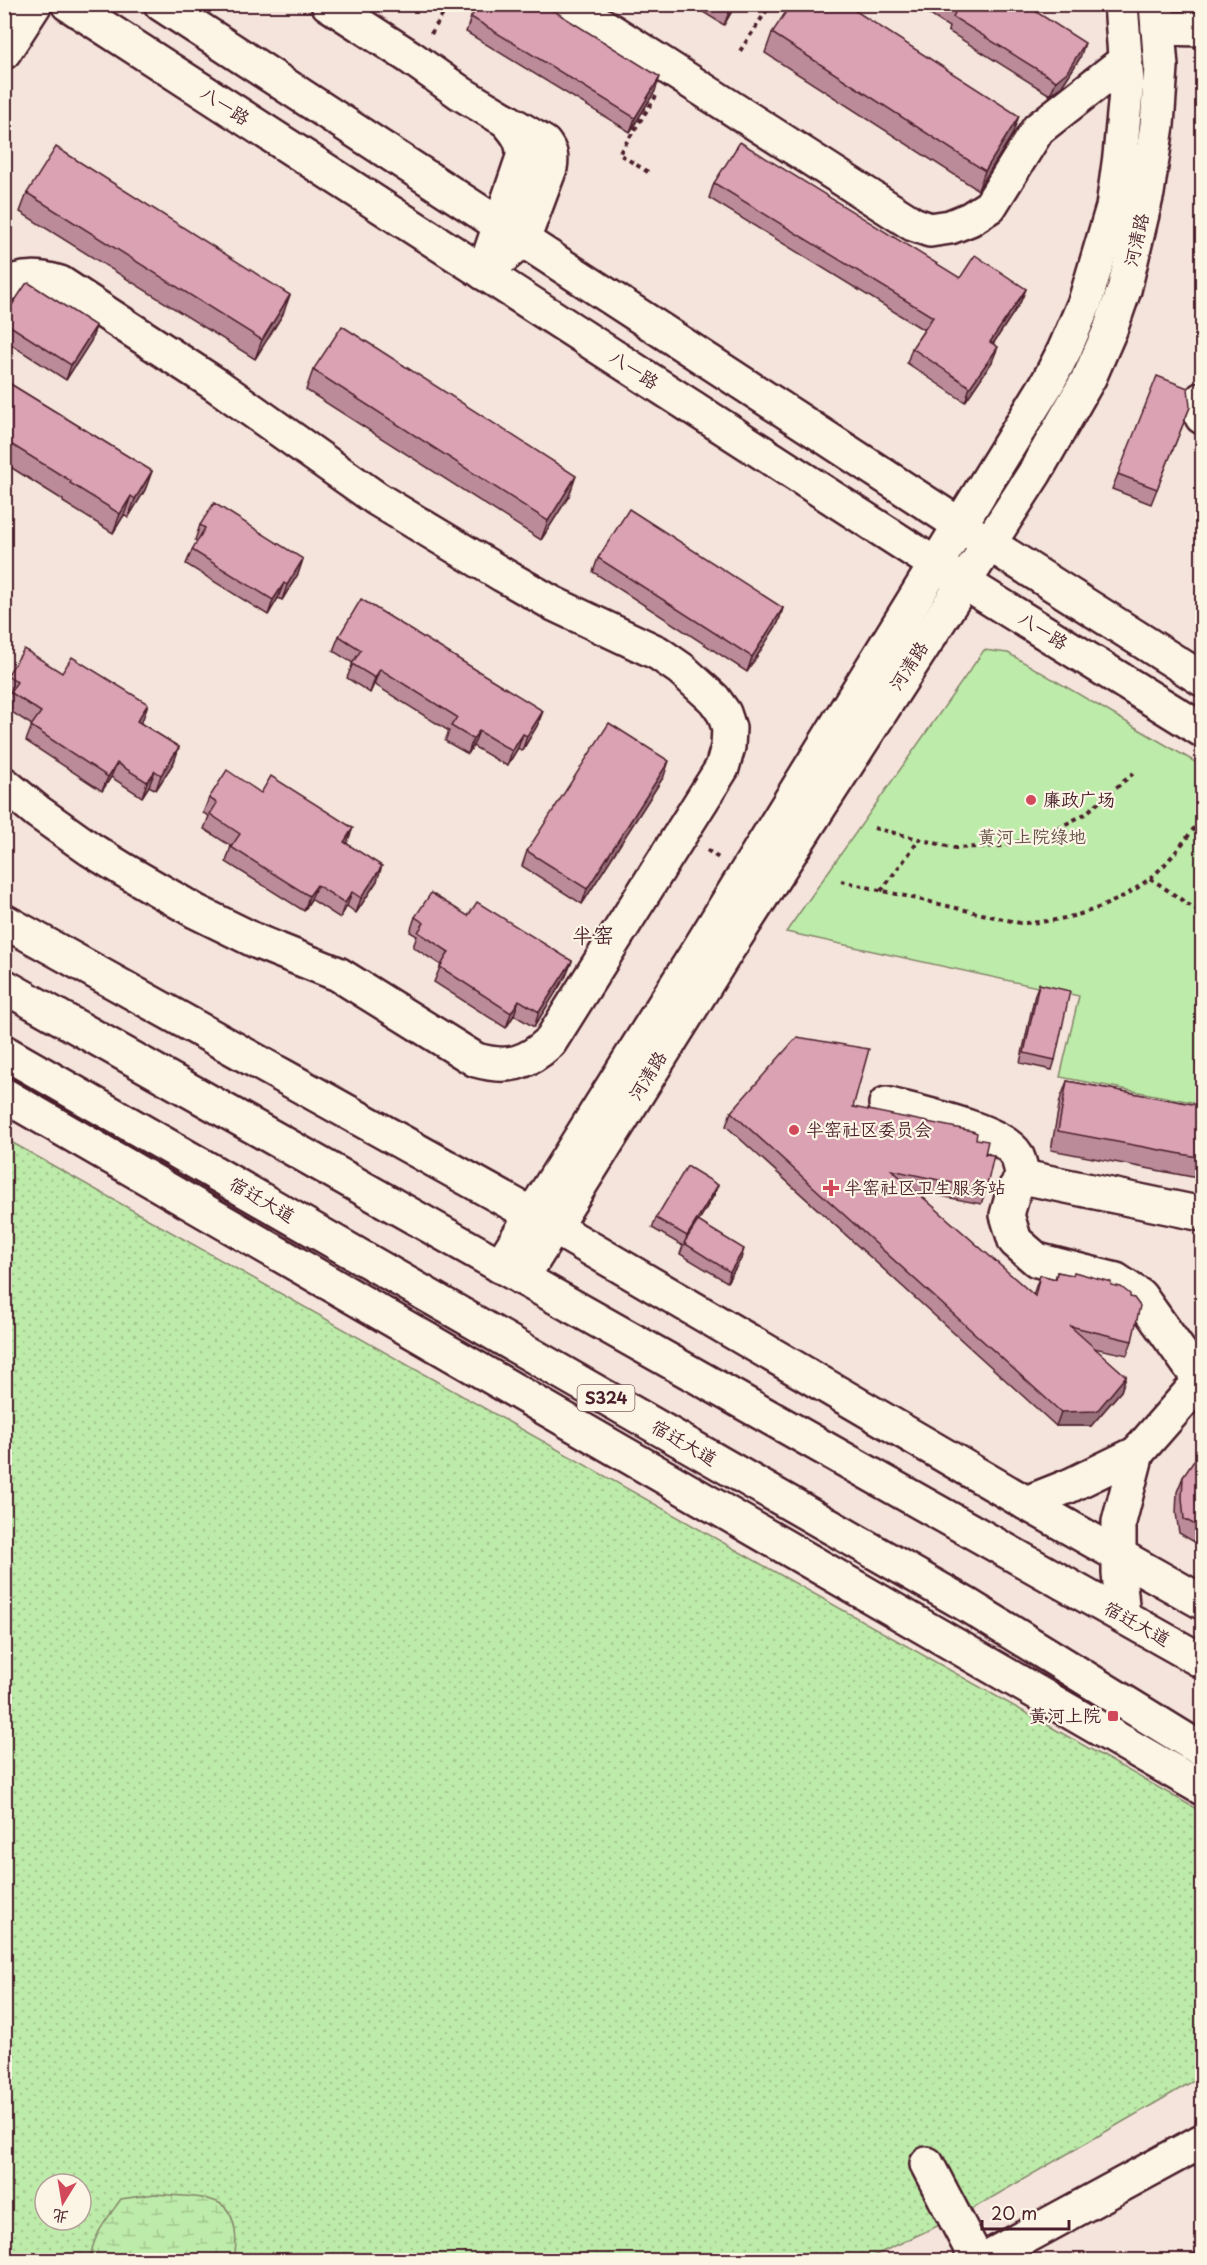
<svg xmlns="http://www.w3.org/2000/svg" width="1207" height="2265" font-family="'Playpen Sans','LXGW WenKai TC',sans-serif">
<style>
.grass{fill:url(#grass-dots);stroke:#84856a;stroke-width:1.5;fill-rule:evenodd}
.wetland{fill:url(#wetland-marsh);stroke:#84856a;stroke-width:1.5}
.green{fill:#bdeba9;stroke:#84856a;stroke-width:1.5}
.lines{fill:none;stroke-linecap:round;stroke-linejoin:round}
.minor-casing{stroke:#4a1f2b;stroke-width:38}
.major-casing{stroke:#4a1f2b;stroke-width:38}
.path{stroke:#4a1f2b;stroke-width:4;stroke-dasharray:4.5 4.5;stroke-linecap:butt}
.minor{stroke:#fcf5e5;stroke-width:33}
.major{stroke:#fcf5e5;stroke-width:33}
.wall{fill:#bb8b9a;stroke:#4a1f2b;stroke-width:1.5}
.shaded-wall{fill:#99717d;stroke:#4a1f2b;stroke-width:1.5}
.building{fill:#daa2b3;stroke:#4a1f2b;stroke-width:1.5}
.poi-dot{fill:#d1495b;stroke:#fcf5e5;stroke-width:2}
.labels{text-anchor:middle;stroke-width:4.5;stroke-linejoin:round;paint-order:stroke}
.shield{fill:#fcf5e5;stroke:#7f5f63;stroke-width:1.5}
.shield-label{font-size:16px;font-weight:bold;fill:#4a1f2b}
.street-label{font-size:18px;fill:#4a1f2b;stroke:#fcf5e5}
.poi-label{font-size:18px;fill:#4a1f2b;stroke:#fcf5e5;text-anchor:start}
.park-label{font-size:18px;fill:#67524a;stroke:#fcf5e5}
.quarter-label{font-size:21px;fill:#4a1f2b;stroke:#fcf5e5}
</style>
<defs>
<pattern id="grass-dots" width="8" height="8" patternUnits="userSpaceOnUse" patternTransform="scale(1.5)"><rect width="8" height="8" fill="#bdeba9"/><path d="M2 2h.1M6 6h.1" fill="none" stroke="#a4c992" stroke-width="1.8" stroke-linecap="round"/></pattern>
<pattern id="wetland-marsh" width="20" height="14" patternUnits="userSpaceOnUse" patternTransform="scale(1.5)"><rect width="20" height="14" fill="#bdeba9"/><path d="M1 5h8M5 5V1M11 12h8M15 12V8" fill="none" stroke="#a4c992"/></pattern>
</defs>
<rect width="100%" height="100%" fill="#f5e4db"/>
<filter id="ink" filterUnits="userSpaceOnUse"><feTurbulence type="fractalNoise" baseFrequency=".0167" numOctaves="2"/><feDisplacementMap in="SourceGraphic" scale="12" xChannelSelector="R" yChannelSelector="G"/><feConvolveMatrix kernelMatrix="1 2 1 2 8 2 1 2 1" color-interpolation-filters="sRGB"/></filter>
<g filter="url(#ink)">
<path class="grass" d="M4,1138L1202,1812V2076L965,2213L865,2260H5ZM45,2184H81V2220H45Z"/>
<path class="wetland" d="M155,2194C172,2196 207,2195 221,2204C238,2215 237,2244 234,2260H91C90,2239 109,2216 121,2199Z"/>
<path class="green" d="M984,650L1008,653L1202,766V1104L1060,1077L1079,996L786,932Z"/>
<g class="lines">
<defs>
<g id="minor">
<path d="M328,4L410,57L462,94L544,143C551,152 552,157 550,168L523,240L484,273"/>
<path d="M569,4L913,224L930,230L950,227L970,219L990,206L1038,129L1126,60"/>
<path d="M1158,28L1202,29"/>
<path d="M4,52L35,4"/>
<path d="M491,251L523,157C524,140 516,132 506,120"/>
<path d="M4,285C23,276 40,277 60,283L215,384L377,499L503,575L554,604L658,653L681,669L714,699L724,713L729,728L728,747L722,768L550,1042C526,1064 508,1069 476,1060L338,974L258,942L195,911L124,870L90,849L38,812L4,784"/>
<path d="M1202,399L1201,409L1202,417"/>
<path d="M4,921L533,1215L1026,1503L1202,1602"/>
<path d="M4,1095L1202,1788"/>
<path d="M886,1104C915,1112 1002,1130 1016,1154C1020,1161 1021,1170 1023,1177"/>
<path d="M1202,1214L1023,1177L1014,1190L1007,1215L1015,1241L1037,1260L1116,1280L1140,1296L1202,1383"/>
<path d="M500,1266L699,949L960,525L1048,382L1064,351L1085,302L1113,207L1120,156L1127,82L1121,4"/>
<path d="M522,1278L724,955L1034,474L1090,376L1110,330L1124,290L1147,193L1157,125L1161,67L1156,4"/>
<path d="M1137,1453L1200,1381"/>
<path d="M1026,1503L1069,1486L1137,1453L1119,1522V1573L1123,1616"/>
<path d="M927,2164L977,2260"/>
<path d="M983,2260L1202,2141"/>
</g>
<g id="major">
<path d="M68,4L944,570L1202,730"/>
<path d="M161,4L969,531L1202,679"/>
<path d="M4,986L1202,1661"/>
<path d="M4,1052L967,1605L1202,1750"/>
</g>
</defs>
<use href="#minor" class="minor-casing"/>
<use href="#major" class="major-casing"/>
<g class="path">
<path d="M431,34L449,4"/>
<path d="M740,51L771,4"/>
<path d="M648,172L619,154L656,96"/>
<path d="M874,828L955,848L1002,846L1047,834L1085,814L1136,771"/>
<path d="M707,850L720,859"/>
<path d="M1150,878L1202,914"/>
<path d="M841,881L1020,923C1066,923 1118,906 1154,875C1172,859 1187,837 1202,818"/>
<path d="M881,891L920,839"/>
</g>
<use href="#minor" class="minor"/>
<use href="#major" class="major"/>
</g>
<g class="wall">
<path d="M690,4H736L724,25Z"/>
<path d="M913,4H1024L1080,58L1062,86L1050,95L948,31L949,27Z"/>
<path d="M471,17L655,91L630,132L466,32Z"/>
<path d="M772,33L1012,135L978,190L765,53Z"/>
<path d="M714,183L960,278L1026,289L1020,303L993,344L992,362L965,402L907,363L912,348L924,330L709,198Z"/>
<path d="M27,193L283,314L255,359L20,212Z"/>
<path d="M4,317L96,326L91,341L66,380L4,340Z"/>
<path d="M313,370L569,496L541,540L306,390Z"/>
<path d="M4,380L152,471L145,490L128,518L124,515L113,533L63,502V500L4,463Z"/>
<path d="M1190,407L1151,504L1112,489L1118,474Z"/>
<path d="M200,525L303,559L298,574L282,600L278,598L268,615L186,564L192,550L197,541L195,540Z"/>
<path d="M598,558L783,608L778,623L747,672L593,572Z"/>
<path d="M339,636L543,711L537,726L522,751L518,748L507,766L473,746L468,754L445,741L449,731L374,684L370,693L347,678L353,663L333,651Z"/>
<path d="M62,673L143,719L140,723L179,747L174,762L156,790L149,786L142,797L111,777L102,791L26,741L32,725L4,707L9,695L4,692V682L7,676Z"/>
<path d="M664,776L582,904L522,866L527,851Z"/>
<path d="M261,793L347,843L377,881L356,913L347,906L340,918L311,899L304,911L226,862L231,846L204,829L209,816L203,813L209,798Z"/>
<path d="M468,916L572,961L566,976L534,1027L514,1015L506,1028L434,982L441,965L413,947L417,936L410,932L415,917Z"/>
<path d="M1039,984L1055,1060L1052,1070L1020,1063L1035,994Z"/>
<path d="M1067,1081L1203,1106V1179L1051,1150L1060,1100Z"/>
<path d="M853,1107L976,1139L985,1154L986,1190L981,1204L915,1191L1033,1295L1040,1275L1055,1279L1057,1272L1111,1285L1130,1297L1132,1341L1127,1355L1094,1348L1126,1376L1121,1391L1091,1426H1056L726,1126L731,1112Z"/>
<path d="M714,1195L698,1221L741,1259L727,1282L680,1254L683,1246L652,1228L656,1218Z"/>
<path d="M1203,1277V1311L1196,1309Z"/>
<path d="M1203,1453V1547L1179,1533L1176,1513L1177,1492L1183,1477Z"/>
</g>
<g class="shaded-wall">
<path d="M732,4H736L724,25L731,7Z"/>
<path d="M1085,43L1080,58L1062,86L1050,95L1056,81Z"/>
<path d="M660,77L655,91L630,132L635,118Z"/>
<path d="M1019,116L1012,135L978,190L985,171Z"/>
<path d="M1026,289L1020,303L984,357L990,342Z"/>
<path d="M290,295L283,314L255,359L262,340Z"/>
<path d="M96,326L91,341L66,380L71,365Z"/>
<path d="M998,347L992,362L965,402L970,387Z"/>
<path d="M152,471L145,490L128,518L135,499Z"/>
<path d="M576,476L569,496L541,540L548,521Z"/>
<path d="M131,496L124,515L113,533L120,514Z"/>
<path d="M303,559L298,574L282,600L287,585Z"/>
<path d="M284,583L278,598L268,615L273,600Z"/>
<path d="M783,608L778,623L747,672L752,657Z"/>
<path d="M380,669L374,684L370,693L375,678Z"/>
<path d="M148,704L143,719L132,736L137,721Z"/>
<path d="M543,711L537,726L522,751L527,736Z"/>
<path d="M479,731L473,746L468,754L473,739Z"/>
<path d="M523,734L518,748L507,766L512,751Z"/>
<path d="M179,747L174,762L156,790L161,775Z"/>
<path d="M669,761L664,776L582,904L587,889Z"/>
<path d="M117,763L111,777L102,791L108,777Z"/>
<path d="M155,771L149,786L142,797L147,782Z"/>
<path d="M353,828L347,843L339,856L344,842Z"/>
<path d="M382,866L377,881L356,913L361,898Z"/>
<path d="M317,885L311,899L304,911L309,896Z"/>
<path d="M352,892L347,906L340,918L345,903Z"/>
<path d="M572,961L566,976L534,1027L539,1012Z"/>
<path d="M519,1000L514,1015L506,1028L511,1013Z"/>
<path d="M718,1185L714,1195L684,1246L687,1236Z"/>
<path d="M744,1249L741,1259L727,1282L730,1272Z"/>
<path d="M1126,1376L1121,1391L1091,1426H1056L1061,1412Z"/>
</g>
<g class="building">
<path d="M479,4H543L660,77L635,118L471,17Z"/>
<path d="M791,4H845L1019,116L985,171L772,33Z"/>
<path d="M942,4H1024L1085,43L1067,72L1056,81L953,17L955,13Z"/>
<path d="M740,142L960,278L975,255L1026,289L990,342L998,347L970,387L912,348L933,317L714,183Z"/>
<path d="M56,147L290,295L262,340L27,193Z"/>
<path d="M29,283L96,326L71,365L4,322V317L26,284Z"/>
<path d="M342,326L576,476L548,521L313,370Z"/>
<path d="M1157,376L1188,388L1190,407L1157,489L1118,474Z"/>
<path d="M4,380L152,471L135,499L131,496L120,514L70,483L71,481L4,440Z"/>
<path d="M214,503L303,559L287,585L284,583L273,600L192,550L205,528L200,525Z"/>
<path d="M629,509L783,608L752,657L598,558Z"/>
<path d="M361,599L543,711L527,736L523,734L512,751L479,731L473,739L451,726L457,717L380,669L375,678L352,664L361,650L339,636Z"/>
<path d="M24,649L62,673L72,657L148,704L137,721L179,747L161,775L155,771L147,782L117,763L108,777L31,726L41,712L10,692L17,682L7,676Z"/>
<path d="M609,723L669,761L587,889L527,851Z"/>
<path d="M227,770L261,793L271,776L353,828L344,842L382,866L361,898L352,892L345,903L317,885L309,896L231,847L240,834L210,814L217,803L209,798Z"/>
<path d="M431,893L468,916L477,902L572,961L539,1012L519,1000L511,1013L440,967L449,952L418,932L424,923L415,917Z"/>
<path d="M1039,984L1070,991L1055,1060L1024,1053Z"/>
<path d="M797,1037L869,1049L853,1107L972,1131L977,1133L976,1139L988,1141L985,1154L994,1155L986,1190L892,1170L1035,1296L1040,1275L1056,1279L1057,1272L1073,1275L1074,1272L1111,1282V1285L1121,1287L1130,1294V1297L1134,1298L1140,1306L1132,1341L1070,1326L1126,1376L1097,1411L1061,1412L731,1112Z"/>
<path d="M1067,1081L1203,1106V1158L1058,1131Z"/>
<path d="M687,1166L718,1185L687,1236L656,1218Z"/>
<path d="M698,1221L744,1249L730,1272L684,1243Z"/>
<path d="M1200,1452L1203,1453V1529L1184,1519L1182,1498L1183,1477Z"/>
<path d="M1203,2249V2260H1181Z"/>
</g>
</g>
<g class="poi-dot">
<circle cx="1031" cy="800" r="6"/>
<circle cx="794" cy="1130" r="6"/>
<path d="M828 1179h6v6h6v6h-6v6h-6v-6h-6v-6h6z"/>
<rect x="1107" y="1710" width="12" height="12" rx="3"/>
</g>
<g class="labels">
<rect class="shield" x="577.5" y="1385" width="57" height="26" rx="4.5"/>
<g class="shield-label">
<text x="606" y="1404">S324</text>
</g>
<g class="street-label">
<text transform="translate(225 106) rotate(33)" y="6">八一路</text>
<text transform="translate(1137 240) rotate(-77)" y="6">河清路</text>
<text transform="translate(634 370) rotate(33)" y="6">八一路</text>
<text transform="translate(1043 631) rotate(32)" y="6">八一路</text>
<text transform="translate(909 666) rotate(-57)" y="6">河清路</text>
<text transform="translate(648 1076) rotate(-58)" y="6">河清路</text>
<text transform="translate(262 1200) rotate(30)" y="6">宿迁大道</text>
<text transform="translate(684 1443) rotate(30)" y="6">宿迁大道</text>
<text transform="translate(1137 1624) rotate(29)" y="6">宿迁大道</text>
</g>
<g class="poi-label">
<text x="1043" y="806">廉政广场</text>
<text x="806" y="1136">半窑社区委员会</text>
<text x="844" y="1194">半窑社区卫生服务站</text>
<text x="1101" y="1722" text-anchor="end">黄河上院</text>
</g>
<g class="park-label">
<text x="1032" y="843">黄河上院绿地</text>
</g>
<g class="quarter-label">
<text x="593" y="943">半窑</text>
</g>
</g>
<rect width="1207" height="2265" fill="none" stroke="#fcf5e5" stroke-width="24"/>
<rect x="12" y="12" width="1183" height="2241" fill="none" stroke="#4a1f2b" stroke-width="2" filter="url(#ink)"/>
<g transform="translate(63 2202) rotate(191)"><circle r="28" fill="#fcf5e5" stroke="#b59f9b" stroke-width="1.5"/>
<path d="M0-4.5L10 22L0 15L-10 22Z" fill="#d1495b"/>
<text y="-9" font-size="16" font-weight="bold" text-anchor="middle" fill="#4a1f2b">北</text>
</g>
<path d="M982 2220v9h87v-9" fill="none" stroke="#4a1f2b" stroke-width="3"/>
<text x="991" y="2220" font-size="18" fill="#4a1f2b" stroke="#fcf5e5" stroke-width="4.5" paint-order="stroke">20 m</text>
</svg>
